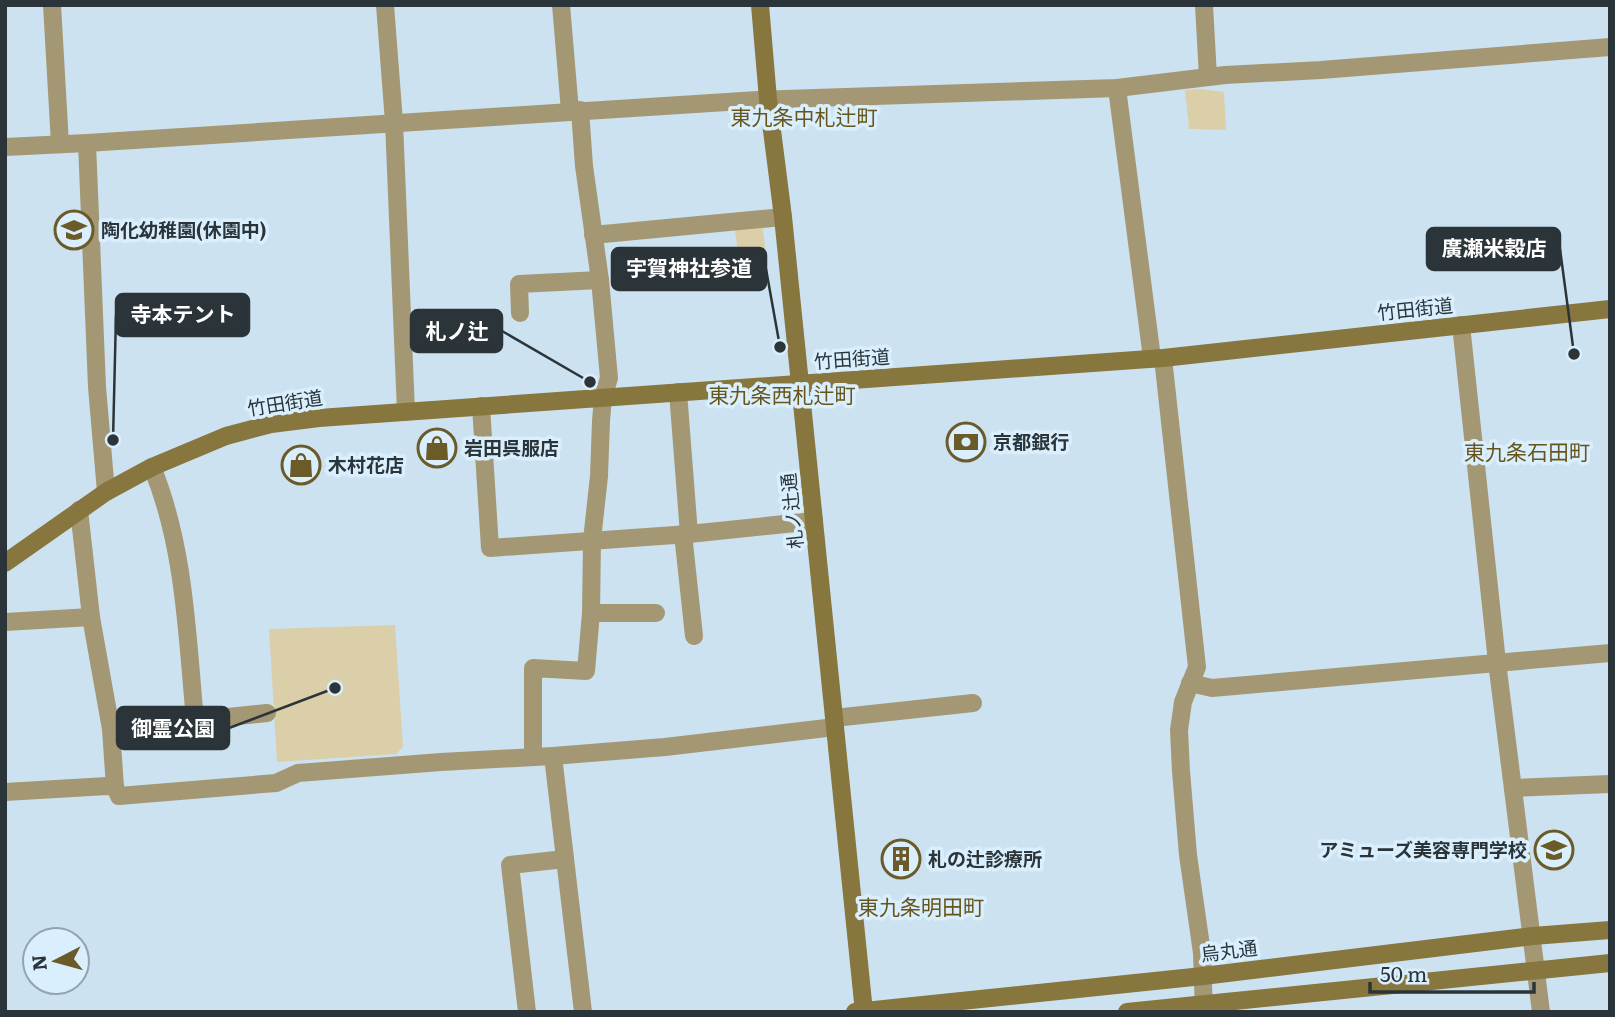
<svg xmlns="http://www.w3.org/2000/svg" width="1615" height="1017" font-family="Literata,'Noto Sans JP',serif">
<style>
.green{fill:#dbcfa9}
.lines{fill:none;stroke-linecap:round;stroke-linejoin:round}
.street{stroke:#a49874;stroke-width:18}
.secondary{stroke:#87763d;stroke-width:18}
.labels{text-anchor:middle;stroke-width:7;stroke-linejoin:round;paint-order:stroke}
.poi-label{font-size:19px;font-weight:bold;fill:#2b3439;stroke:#d9effe;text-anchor:start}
.street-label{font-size:19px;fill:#2b3439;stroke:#d9effe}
.neighbourhood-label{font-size:21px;fill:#67561b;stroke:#d9effe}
.leader{fill:none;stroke:#2b3439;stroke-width:2.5}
.callout-dot{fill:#2b3439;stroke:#d9effe;stroke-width:2.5}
.callout{fill:#2b3439;stroke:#2b3439;stroke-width:2.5}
.callout-label{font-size:21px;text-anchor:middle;font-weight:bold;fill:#fff}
</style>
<rect width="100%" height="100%" fill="#cce2f1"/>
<g class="green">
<path d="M1200,89L1224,92L1226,130L1189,129L1185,90Z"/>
<path d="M762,221L766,256L745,258L738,254L734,223Z"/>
<path d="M395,625L403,747L396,754L277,762L269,629Z"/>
</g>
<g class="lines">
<g class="street">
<path d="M52,5L60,144"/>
<path d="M385,5L394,122L406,412"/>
<path d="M561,5L570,111"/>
<path d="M1204,5L1208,77"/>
<path d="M1117,88L1152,358"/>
<path d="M87,143L97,387L106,492"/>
<path d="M5,147L87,143L758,100L1117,88L1225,75L1321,70L1610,47"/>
<path d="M593,235L783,217"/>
<path d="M520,313L519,284L600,280"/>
<path d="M1461,325L1497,662L1541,1012"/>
<path d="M1163,358L1197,667L1183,702L1179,730L1181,771L1188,855L1202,953L1204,1012"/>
<path d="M678,392L689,534"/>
<path d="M481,406L490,548L689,534L814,521"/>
<path d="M152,467C185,547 187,636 195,720"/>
<path d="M79,510L91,617L111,729L115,787"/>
<path d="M683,534L694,636"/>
<path d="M591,613H656"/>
<path d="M5,622L91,617"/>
<path d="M1190,683L1212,688L1610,653"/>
<path d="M834,718L973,703"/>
<path d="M111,729L267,713"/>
<path d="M553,756L583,1012"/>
<path d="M533,757V668L586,671L591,613L592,540L599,476L601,421L603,397L609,378L600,280L584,166L580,110"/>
<path d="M1513,788L1610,784"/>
<path d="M5,792L107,786L115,787L119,796L276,783L298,773L441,762L553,756L665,747L835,727"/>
<path d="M527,1012L510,865L565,859"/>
</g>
<g class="secondary">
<path d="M760,5L768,99L783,217L864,1012"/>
<path d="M5,563L106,492L152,467L226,436L271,424L319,418L1163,358L1610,309"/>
<path d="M855,1012L1203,976L1533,936L1610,930"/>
<path d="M1127,1012L1610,963"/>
</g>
</g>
<defs>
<symbol id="school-ring" viewBox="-11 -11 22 22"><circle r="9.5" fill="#d9effe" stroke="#6a5b28" stroke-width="1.5"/><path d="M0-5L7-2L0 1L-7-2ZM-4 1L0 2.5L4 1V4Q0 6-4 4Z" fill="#6a5b28"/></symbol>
<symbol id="bank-ring" viewBox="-11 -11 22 22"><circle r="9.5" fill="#d9effe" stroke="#6a5b28" stroke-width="1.5"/><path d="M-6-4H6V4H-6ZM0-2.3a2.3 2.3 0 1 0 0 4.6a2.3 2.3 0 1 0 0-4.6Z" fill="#6a5b28"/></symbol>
<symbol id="shop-ring" viewBox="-11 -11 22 22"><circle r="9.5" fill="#d9effe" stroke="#6a5b28" stroke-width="1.5"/><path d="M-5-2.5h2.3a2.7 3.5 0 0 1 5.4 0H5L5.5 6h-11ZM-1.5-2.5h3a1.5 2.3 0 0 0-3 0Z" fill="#6a5b28"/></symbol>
<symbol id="university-ring" viewBox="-11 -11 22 22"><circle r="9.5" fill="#d9effe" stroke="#6a5b28" stroke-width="1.5"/><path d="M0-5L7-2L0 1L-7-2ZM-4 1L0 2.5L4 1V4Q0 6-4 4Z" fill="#6a5b28"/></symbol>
<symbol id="building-ring" viewBox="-11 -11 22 22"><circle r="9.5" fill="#d9effe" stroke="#6a5b28" stroke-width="1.5"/><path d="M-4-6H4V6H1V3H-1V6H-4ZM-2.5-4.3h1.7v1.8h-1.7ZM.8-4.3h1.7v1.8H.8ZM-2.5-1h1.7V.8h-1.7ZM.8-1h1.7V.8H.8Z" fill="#6a5b28"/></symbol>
</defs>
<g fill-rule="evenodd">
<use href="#school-ring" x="52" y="208" width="44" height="44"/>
<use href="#bank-ring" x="944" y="420" width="44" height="44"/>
<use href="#shop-ring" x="415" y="426" width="44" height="44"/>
<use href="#shop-ring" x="279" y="443" width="44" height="44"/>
<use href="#university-ring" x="1532" y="828" width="44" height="44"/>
<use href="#building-ring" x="879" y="837" width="44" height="44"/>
</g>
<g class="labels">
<g class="poi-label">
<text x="101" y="237">陶化幼稚園(休園中)</text>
<text x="993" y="449">京都銀行</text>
<text x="464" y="455">岩田呉服店</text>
<text x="328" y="472">木村花店</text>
<text x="1527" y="857" text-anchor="end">アミューズ美容専門学校</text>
<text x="928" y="866">札の辻診療所</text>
</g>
<g class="street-label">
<text transform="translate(1415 309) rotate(-6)" y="7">竹田街道</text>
<text transform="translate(852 359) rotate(-4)" y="7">竹田街道</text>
<text transform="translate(285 403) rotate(-9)" y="7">竹田街道</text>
<text transform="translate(792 511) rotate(-96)" y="7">札ノ辻通</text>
<text transform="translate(1229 951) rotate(-7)" y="7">烏丸通</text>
</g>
<g class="neighbourhood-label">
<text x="804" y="125">東九条中札辻町</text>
<text x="782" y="403">東九条西札辻町</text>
<text x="1527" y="460">東九条石田町</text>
<text x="921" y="915">東九条明田町</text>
</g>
</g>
<path class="leader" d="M1574 354L1560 249M780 347L766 269M113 440L116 315M590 382L502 331M335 688L229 728"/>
<g class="callout-dot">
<circle cx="1574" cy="354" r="7"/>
<circle cx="780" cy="347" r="7"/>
<circle cx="113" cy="440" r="7"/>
<circle cx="590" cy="382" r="7"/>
<circle cx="335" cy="688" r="7"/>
</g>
<g class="callout">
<rect x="1427" y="228" width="133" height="42" rx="7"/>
<rect x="612" y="248" width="154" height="42" rx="7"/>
<rect x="116" y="294" width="133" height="42" rx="7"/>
<rect x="411" y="310" width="91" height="42" rx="7"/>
<rect x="117" y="707" width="112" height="42" rx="7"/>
</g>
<g class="callout-label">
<text x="1494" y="256">廣瀬米穀店</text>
<text x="689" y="276">宇賀神社参道</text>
<text x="183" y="322">寺本テント</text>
<text x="457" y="339">札ノ辻</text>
<text x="173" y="736">御霊公園</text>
</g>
<rect width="1615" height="1017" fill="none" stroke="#2b3439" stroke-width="14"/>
<g transform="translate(56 961) rotate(264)"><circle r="33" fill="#d9effe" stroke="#93a4af" stroke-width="2"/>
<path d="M0-5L12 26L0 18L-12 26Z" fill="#6a5b28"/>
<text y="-10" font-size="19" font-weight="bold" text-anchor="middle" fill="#2b3439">N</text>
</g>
<path d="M1370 982v10h164v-10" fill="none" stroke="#2b3439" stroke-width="3.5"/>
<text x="1380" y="982" font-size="21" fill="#2b3439" stroke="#d9effe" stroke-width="5" paint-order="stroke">50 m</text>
</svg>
